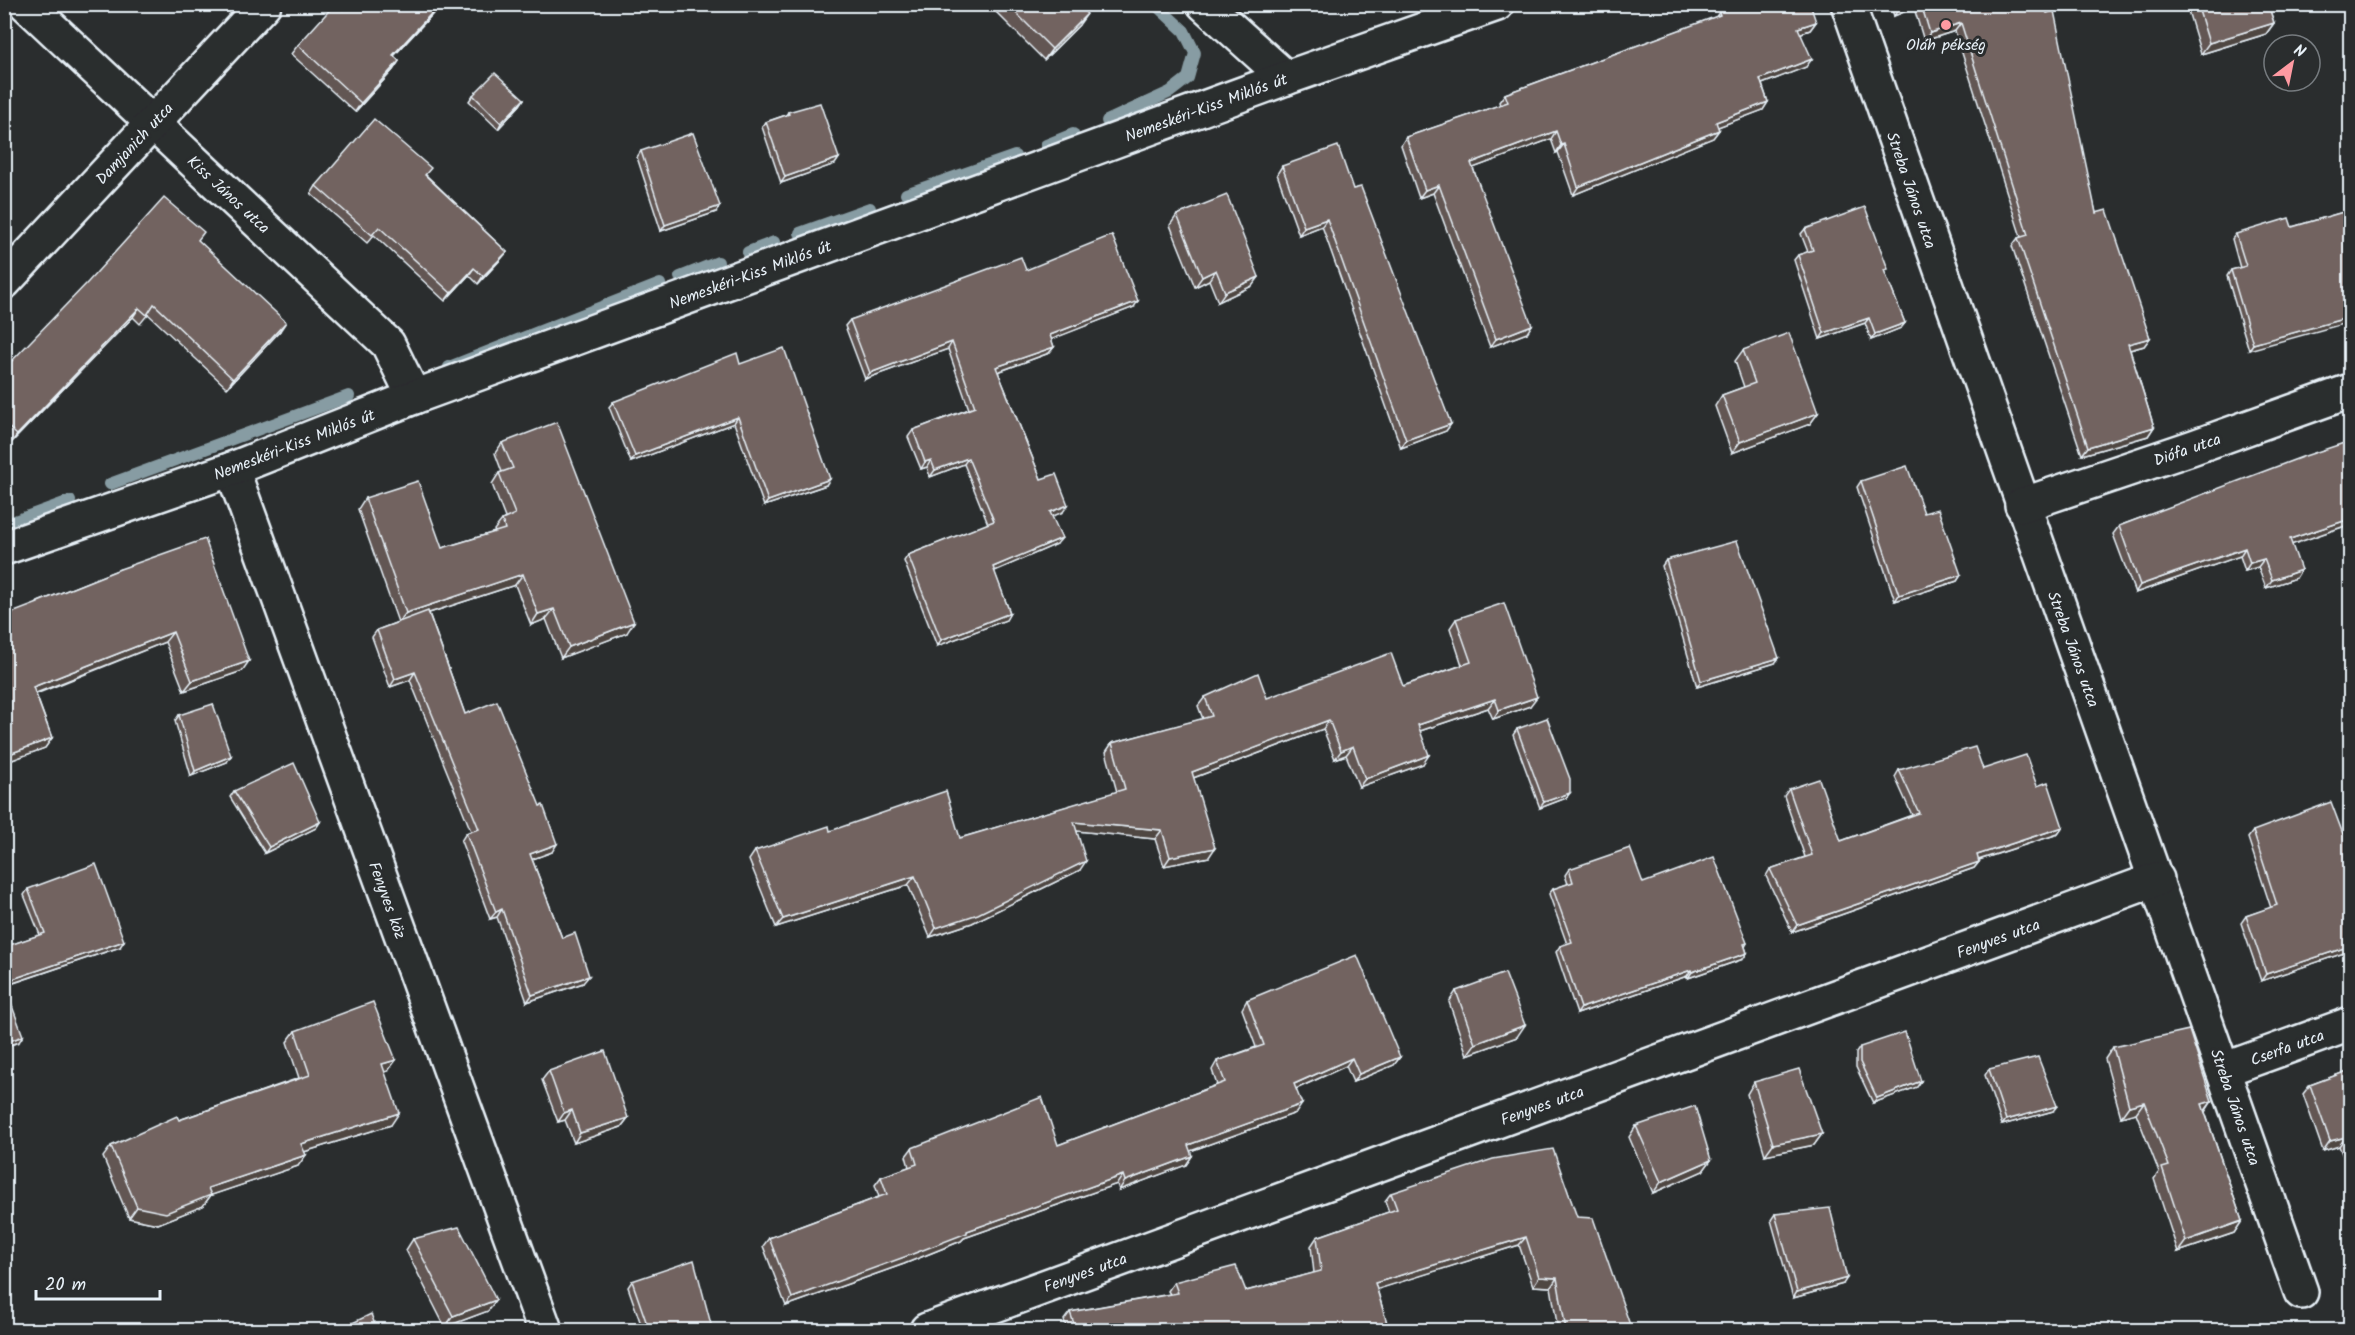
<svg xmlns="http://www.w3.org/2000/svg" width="2355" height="1335" font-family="Kalam,sans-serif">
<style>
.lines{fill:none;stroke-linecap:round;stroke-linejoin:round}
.stream{stroke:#879ca3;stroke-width:12}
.street-casing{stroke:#e8f1f8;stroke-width:38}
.secondary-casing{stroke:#e8f1f8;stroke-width:38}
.street{stroke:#2a2d2e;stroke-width:33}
.secondary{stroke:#2a2d2e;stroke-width:33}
.wall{fill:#625653;stroke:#e8f1f8;stroke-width:1.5}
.shaded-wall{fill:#504643;stroke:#e8f1f8;stroke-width:1.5}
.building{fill:#726460;stroke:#e8f1f8;stroke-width:1.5}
.poi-dot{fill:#ff9aa2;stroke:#2a2d2e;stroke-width:2}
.labels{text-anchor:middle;stroke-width:6;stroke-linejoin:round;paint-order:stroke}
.poi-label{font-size:16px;fill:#e8f1f8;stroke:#2a2d2e}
.street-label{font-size:16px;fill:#e8f1f8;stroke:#2a2d2e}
</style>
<rect width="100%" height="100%" fill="#2a2d2e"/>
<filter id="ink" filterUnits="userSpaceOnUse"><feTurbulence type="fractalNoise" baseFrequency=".0167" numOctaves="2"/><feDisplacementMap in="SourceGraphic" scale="12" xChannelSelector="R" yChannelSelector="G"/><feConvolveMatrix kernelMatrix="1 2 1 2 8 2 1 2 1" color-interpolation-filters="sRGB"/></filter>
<g filter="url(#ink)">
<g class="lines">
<g class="stream">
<path d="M1107,121L1170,92L1188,78L1195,53L1184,31L1155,4"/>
<path d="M1046,145L1073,134"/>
<path d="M906,194L1015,156"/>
<path d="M800,233L870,208"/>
<path d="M748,252L774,242"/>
<path d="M680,277L718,262"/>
<path d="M449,367L660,284"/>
<path d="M110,484L349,396"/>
<path d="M4,525L70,501"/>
</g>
<defs>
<g id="street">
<path d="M26,4L388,344L414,397"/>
<path d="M1848,4C1997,434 2151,863 2301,1292"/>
<path d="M4,282L264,4"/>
<path d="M232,469L545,1330"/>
<path d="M2022,505L2191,448L2350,391"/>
<path d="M2223,1070L2350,1024"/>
<path d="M927,1330L2157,879"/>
</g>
<g id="secondary">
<path d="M1204,4L1286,78"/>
<path d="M4,548L232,469L414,397L1286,78L1497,4"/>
</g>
</defs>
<use href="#street" class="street-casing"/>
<use href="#secondary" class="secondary-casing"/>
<use href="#street" class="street"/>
<use href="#secondary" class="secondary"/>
</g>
<g class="wall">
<path d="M442,4L394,56L399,61L393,70L355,112L291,54L298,45L343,10Z"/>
<path d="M988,4H1078L1079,25L1044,60Z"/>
<path d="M1890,4H2044L2096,213L2150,338L2144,346L2130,350L2154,427L2148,436L2082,455L2012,246L2018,238L2021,237L1955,31L1924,41L1914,8L1894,16Z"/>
<path d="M2186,4H2268L2274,23L2266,34L2201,54Z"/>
<path d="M1719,12L1816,22L1810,30L1801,33L1806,67L1762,84L1768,102L1763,110L1718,127L1719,130L1713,138L1573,195L1558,152L1556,153L1551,139L1473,168L1527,333L1490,347L1433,193L1419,198L1401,145L1406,137L1500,105L1499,102L1505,94L1716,17Z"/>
<path d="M473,95L524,99L520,105L498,129L469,101Z"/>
<path d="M788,112L839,158L835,164L781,183L762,127L766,122L786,115Z"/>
<path d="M641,151L716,212L661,231L637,157Z"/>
<path d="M1282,166L1353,189L1451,424L1446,431L1401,448L1322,226L1299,235L1277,174Z"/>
<path d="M426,175L507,252L501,259L478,284L469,275L445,301L374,235L367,243L311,194L316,186Z"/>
<path d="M2350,210L2249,350L2227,276L2231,270L2240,268L2232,239L2236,234L2292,227Z"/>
<path d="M1177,215L1259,277L1252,286L1218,302L1209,280L1195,287L1170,225Z"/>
<path d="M1805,229L1885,273L1905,323L1901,328L1871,340L1865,323L1820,339L1794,260L1798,255L1808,252L1801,234Z"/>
<path d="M198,240L280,331L227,388L148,314L140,324L133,317L10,444L4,438V369Z"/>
<path d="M1026,270L1134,307L1051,339L1054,347L1049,353L998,372L1041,479L1063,512L1052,516L1057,544L994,571L1010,613L1006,620L937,646L904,561L908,555L988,524L964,464L930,477L927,467L921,469L908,437L913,430L969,409L948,349L865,379L845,326L850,320Z"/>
<path d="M1743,350L1818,413L1810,424L1732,453L1715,406L1722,395L1744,387L1735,361Z"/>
<path d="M740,364L826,485L764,506L734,423L631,462L609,407L613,402Z"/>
<path d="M2350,441V541L2345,526L2292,544L2296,578L2266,588L2258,567L2245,571L2240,556L2135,593L2113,534L2119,526Z"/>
<path d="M502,443L627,633L561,658L546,619L531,625L515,585L429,613L465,714L552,852L532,859L562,938L583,983L527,1002L497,917L490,919L461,841L466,833L471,831L410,680L390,687L372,637L377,630L398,622L358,509L365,498L442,548L495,532L494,530L502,520L505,518L492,484L499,473L502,472L495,453Z"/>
<path d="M1861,481L1924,513L1961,575L1957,581L1895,601L1857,487Z"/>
<path d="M1666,560L1775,663L1697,687L1662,566Z"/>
<path d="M120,569L242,671L184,691L165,642L36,694L52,738L45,748L4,763L36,604L38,602Z"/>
<path d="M1456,619L1530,706L1493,719L1488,708L1420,731L1423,764L1359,787L1346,755L1335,759L1323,729L1193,778L1209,857L1164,866L1155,839L1077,831L1080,870L972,923L930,937L908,885L776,927L749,860L755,851L830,831L960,838L1117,792L1106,752L1112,743L1203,719L1198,706L1205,697L1267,698L1403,686L1462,665L1450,628Z"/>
<path d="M179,715L227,762L191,776L175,721Z"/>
<path d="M1517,729L1566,798L1540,808L1513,735Z"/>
<path d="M1983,769L2037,786L2063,827L2058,834L1979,860V862L1974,868L1792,932L1766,876L1770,869L1805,857L1784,796L1789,789L1841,841L1912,815L1895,777L1899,770Z"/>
<path d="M234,791L320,822L316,828L265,853L230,797Z"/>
<path d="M2253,831L2343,834L2350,832V951L2261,981L2241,923L2246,916L2271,908L2248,838Z"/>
<path d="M1569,869L1643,883L1747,943L1745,947L1747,953L1743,959L1688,978L1687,976L1577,1014L1556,952L1560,946L1567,944L1549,894L1553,889L1568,884L1565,875Z"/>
<path d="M28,889L120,947L5,986L19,1042L4,1047V947L40,935L24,895Z"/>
<path d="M1456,991L1517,1037L1467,1055L1449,1002Z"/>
<path d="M1247,1000L1400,1057L1394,1065L1353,1082L1346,1066L1296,1089V1113L1190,1151L1192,1156L1186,1165L1119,1190L1117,1184L964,1238L961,1241L904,1264L786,1306L763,1246L769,1238L879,1197L875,1185L881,1177L909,1167L906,1156L912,1148L1058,1145L1217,1085L1212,1070L1217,1061L1256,1047L1242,1009Z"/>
<path d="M295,1031L388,1071L385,1072L391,1125L304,1152L298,1166L211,1195L203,1206L158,1224L129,1218L103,1157L111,1146L179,1120L299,1078L287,1042Z"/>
<path d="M1860,1047L1921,1081L1917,1087L1873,1103L1856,1067V1053Z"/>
<path d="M2113,1047L2212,1101L2205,1112L2242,1221L2234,1233L2178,1252L2154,1179L2159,1172L2136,1113L2121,1117L2105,1059Z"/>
<path d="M1989,1069L2053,1111L2002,1125L1985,1075Z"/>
<path d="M2350,1070V1174L2339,1146L2323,1151L2303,1094L2310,1085Z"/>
<path d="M549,1071L628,1118L621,1127L574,1143L565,1120L558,1122L542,1080Z"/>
<path d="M1754,1082L1822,1134L1814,1145L1765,1155L1747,1094Z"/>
<path d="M1636,1126L1711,1160L1703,1171L1653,1193L1629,1137Z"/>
<path d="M1391,1193L1577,1217L1626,1330H1558L1551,1287L1533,1286L1519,1245L1377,1289L1389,1330H1067L1064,1320L1070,1312L1170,1294L1168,1291L1174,1282L1246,1291L1314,1273L1311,1246L1317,1237L1389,1212L1385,1201Z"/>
<path d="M1775,1214L1843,1284L1793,1298L1771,1220Z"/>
<path d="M413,1239L488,1311L445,1327L406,1250Z"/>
<path d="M632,1281L711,1330H643L628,1287Z"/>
</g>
<g class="shaded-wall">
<path d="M440,4H442L386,64L393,55Z"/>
<path d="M1908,4H1916L1914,8L1894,16L1899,8Z"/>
<path d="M1087,14L1079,25L1044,60L1052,49Z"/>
<path d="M1816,22L1810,30L1793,36L1798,28Z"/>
<path d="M1961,23L1955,31L1924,41L1930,33Z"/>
<path d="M2274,23L2266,34L2201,54L2209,43Z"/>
<path d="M1812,59L1806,67L1754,87L1760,79Z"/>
<path d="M399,61L393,70L355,112L361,103Z"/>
<path d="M524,99L520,105L498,129L501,123Z"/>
<path d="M1768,102L1763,110L1710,130L1716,122Z"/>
<path d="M1719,130L1713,138L1573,195L1578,187Z"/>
<path d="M1556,131L1551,139L1465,171L1471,163Z"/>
<path d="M1564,144L1558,152L1556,153L1561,145Z"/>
<path d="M839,158L835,164L781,183L785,177Z"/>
<path d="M1439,185L1433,193L1419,198L1425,190Z"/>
<path d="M720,206L716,212L661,231L665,225Z"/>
<path d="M1327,219L1322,226L1299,235L1304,227Z"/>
<path d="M507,252L501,259L478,284L483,276Z"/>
<path d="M474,268L469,275L445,301L451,293Z"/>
<path d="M1216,270L1209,280L1195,287L1202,277Z"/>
<path d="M1259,277L1252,286L1218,302L1225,292Z"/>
<path d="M1138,301L1134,307L1045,342L1050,335Z"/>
<path d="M139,308L133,317L10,444L17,435Z"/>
<path d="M2350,317V322L2249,350L2253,344Z"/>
<path d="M1869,318L1865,323L1820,339L1824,333Z"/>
<path d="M286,322L280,331L227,388L233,379Z"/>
<path d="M1905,323L1901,328L1871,340L1875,334Z"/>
<path d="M1532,325L1527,333L1490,347L1496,339Z"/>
<path d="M2150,338L2144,346L2122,352L2128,344Z"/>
<path d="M952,342L948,349L865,379L870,373Z"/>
<path d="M1054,347L1049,353L992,374L996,367Z"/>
<path d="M1818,413L1810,424L1732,453L1740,442Z"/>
<path d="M738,417L734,423L631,462L635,456Z"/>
<path d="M1451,424L1446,431L1401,448L1406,440Z"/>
<path d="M2154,427L2148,436L2082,455L2088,447Z"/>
<path d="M968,458L964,464L930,477L935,470Z"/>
<path d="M931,460L927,467L921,469L925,462Z"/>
<path d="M830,479L826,485L764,506L768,501Z"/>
<path d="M1068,505L1063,512L1046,519L1050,512Z"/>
<path d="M2350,519L2345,526L2285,547L2290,539Z"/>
<path d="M1062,538L1057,544L988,574L993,567Z"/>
<path d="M2245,548L2240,556L2135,593L2140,585Z"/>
<path d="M2264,559L2258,567L2245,571L2250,563Z"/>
<path d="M2301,570L2296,578L2266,588L2272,580Z"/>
<path d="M523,574L515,585L398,623L406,613Z"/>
<path d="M1961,575L1957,581L1895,601L1899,595Z"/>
<path d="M554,609L546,619L531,625L538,614Z"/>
<path d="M1010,613L1006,620L937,646L941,640Z"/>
<path d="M634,622L627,633L561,658L569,647Z"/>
<path d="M173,632L165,642L26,697L33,687Z"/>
<path d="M1779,658L1775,663L1697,687L1701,681Z"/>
<path d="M249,661L242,671L184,691L192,681Z"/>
<path d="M415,672L410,680L390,687L395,679Z"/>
<path d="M1537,697L1530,706L1493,719L1499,710Z"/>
<path d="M1495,699L1488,708L1411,734L1418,725Z"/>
<path d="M1329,720L1323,729L1185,781L1192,772Z"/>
<path d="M52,738L45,748L4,763V756Z"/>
<path d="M1353,746L1346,755L1335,759L1341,751Z"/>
<path d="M1429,755L1423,764L1359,787L1365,779Z"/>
<path d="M231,756L227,762L191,776L195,771Z"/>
<path d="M1570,793L1566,798L1540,808L1544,802Z"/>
<path d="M320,822L316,828L265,853L269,847Z"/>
<path d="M1074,822L1162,830L1155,839L1067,830Z"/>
<path d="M2063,827L2058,834L1972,862L1977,855Z"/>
<path d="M557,844L552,852L525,862L530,854Z"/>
<path d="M1215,848L1209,857L1164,866L1170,857Z"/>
<path d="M1086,861L1080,870L972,923L930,937L936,928Z"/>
<path d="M1979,862L1974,868L1792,932L1797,925Z"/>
<path d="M915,876L908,885L776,927L783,919Z"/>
<path d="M502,909L497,917L490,919L496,912Z"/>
<path d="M124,941L120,947L4,986V982Z"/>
<path d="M2350,946V951L2261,981L2266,974Z"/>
<path d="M1747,953L1743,959L1688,978L1692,972Z"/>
<path d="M1691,970L1687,976L1577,1014L1581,1008Z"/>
<path d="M589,976L583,983L527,1002L532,995Z"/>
<path d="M1525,1025L1517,1037L1467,1055L1475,1044Z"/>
<path d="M23,1036L19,1042L4,1047V1043Z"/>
<path d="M1400,1057L1394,1065L1353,1082L1359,1074Z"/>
<path d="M1352,1058L1346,1066L1289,1092L1294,1084Z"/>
<path d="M396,1060L388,1071L374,1075L382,1064Z"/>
<path d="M1921,1081L1917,1087L1873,1103L1877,1098Z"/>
<path d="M2212,1101L2204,1112L2202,1104Z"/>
<path d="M2144,1102L2136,1113L2121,1117L2129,1106Z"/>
<path d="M1302,1104L1296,1113L1182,1154L1188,1145Z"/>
<path d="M2057,1106L2053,1111L2002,1125L2006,1120Z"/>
<path d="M572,1110L565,1120L558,1122L564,1113Z"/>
<path d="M399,1113L391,1125L294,1155L301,1144Z"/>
<path d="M628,1118L621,1127L574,1143L580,1133Z"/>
<path d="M1822,1134L1814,1145L1765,1155L1773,1144Z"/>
<path d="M2346,1137L2339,1146L2323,1151L2330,1141Z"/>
<path d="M306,1155L298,1166L200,1199L208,1188Z"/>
<path d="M1192,1156L1186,1165L1119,1190L1125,1181Z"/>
<path d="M1711,1160L1703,1171L1653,1193L1661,1182Z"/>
<path d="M1123,1175L1117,1184L964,1238L961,1241L904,1264L786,1306L792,1298L967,1231Z"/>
<path d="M211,1195L203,1206L158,1224L129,1218L137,1207Z"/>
<path d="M2242,1221L2234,1233L2178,1252L2186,1241Z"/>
<path d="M1526,1237L1519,1245L1369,1292L1375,1283Z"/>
<path d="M1539,1277L1557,1278L1551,1287L1533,1286Z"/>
<path d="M1847,1278L1843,1284L1793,1298L1797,1292Z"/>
<path d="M496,1300L488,1311L445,1327L453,1316Z"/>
<path d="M1307,1323L1302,1330H1286Z"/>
<path d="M1630,1325L1626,1330H1614Z"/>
</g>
<g class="building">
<path d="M335,4H337L343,10L349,4H440L393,55L399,61L361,103L298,45Z"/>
<path d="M1007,4H1078L1087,14L1052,49Z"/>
<path d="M1739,4H1810L1816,22L1798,28L1812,59L1760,79L1768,102L1716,122L1719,130L1578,187L1564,144L1561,145L1556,131L1471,163L1532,325L1496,339L1439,185L1425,190L1406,137L1508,102L1505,94L1720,15L1719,12Z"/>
<path d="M1898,4H1908L1899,8Z"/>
<path d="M1921,4H2044L2047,13L2054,11L2096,213L2107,210L2150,338L2128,344L2154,427L2088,447L2018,238L2028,235L1961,23L1930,33Z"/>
<path d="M2197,4H2268L2274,23L2209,43Z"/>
<path d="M495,73L524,99L501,123L473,95Z"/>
<path d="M820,103L839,158L785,177L766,122L789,114L788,112Z"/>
<path d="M374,119L431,168L425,175L507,252L483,276L474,268L451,293L379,227L372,235L316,186Z"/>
<path d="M693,133L720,206L665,225L641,151Z"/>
<path d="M1338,146L1353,189L1361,187L1451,424L1406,440L1327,219L1304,227L1282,166Z"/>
<path d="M1227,195L1259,277L1225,292L1216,270L1202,277L1177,215Z"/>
<path d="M164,198L204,232L198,240L286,322L233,379L154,304L147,315L139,308L17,435L4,423V369L88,282Z"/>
<path d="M1865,207L1888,269L1884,270L1905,323L1875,334L1869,318L1824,333L1798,255L1813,250L1805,229Z"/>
<path d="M2350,210V317L2253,344L2231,270L2246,266L2236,234L2289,218L2292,227Z"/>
<path d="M1112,235L1138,301L1050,335L1054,347L996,367L1041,479L1056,474L1068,505L1050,512L1062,538L993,567L1010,613L941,640L908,555L994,521L968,458L935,470L931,460L925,462L913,430L975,407L952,342L870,373L850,320L1021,257L1026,270Z"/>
<path d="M1789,333L1818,413L1740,442L1722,395L1755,383L1743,350Z"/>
<path d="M784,348L830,479L768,501L738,417L635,456L613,402L737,353L740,364Z"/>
<path d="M557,422L634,622L569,647L554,609L538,614L523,574L406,613L365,498L418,481L442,548L505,529L502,520L515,514L499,473L513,468L502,443Z"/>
<path d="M2350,441V519L2290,539L2301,570L2272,580L2264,559L2250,563L2245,548L2140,585L2119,526L2302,457Z"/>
<path d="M1907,466L1924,513L1938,509L1961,575L1899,595L1861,481Z"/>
<path d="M205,539L249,661L192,681L173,632L33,687L52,738L4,756V616L38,603V602L120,569Z"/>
<path d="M1737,541L1779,658L1701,681L1666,560Z"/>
<path d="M1504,603L1537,697L1499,710L1495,699L1418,725L1429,755L1365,779L1353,746L1341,751L1329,720L1192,772L1215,848L1170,857L1162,830L1074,822L1086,861L978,914L936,928L915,876L783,919L755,851L829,826L830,831L946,791L960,838L1125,789L1112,743L1212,716L1205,697L1258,673L1267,698L1391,653L1403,686L1471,662L1456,619Z"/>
<path d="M428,611L465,714L497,701L540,806L543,805L557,844L530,854L562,938L575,933L589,976L532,995L502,909L496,912L466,833L479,829L415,672L395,679L377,630Z"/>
<path d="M213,704L231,756L195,771L179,715Z"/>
<path d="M1547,718L1570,779V793L1544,802L1517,729Z"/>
<path d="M1975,747L1983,769L2026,755L2037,786L2048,782L2063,827L1977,855L1979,862L1797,925L1770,869L1812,855L1789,789L1819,779L1841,841L1919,813L1899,770Z"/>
<path d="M294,763L320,822L269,847L234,791Z"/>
<path d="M2331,802L2343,834L2350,832V946L2266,974L2246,916L2277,905L2253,831Z"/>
<path d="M1630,848L1643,883L1714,857L1747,943L1744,944L1747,953L1692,972L1691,970L1581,1008L1560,946L1572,942L1553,889L1573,882L1569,869Z"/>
<path d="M96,864L124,941L4,982V947L45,933L28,889Z"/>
<path d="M1357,955L1400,1057L1359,1074L1352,1058L1294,1084L1302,1104L1188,1145L1192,1156L1125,1181L1123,1175L967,1231V1233L910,1255L792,1298L769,1238L887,1194L881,1177L917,1164L912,1148L1042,1097L1058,1145L1225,1082L1217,1061L1264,1045L1247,1000Z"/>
<path d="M1505,973L1525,1025L1475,1044L1456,991Z"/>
<path d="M4,984L23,1036L4,1043Z"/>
<path d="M373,1002L396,1060L382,1064L399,1113L301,1144L306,1155L208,1188L211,1195L166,1213L137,1207L111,1146L177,1116L179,1120L310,1075L295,1031Z"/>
<path d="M2189,1030L2212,1101L2202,1104L2242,1221L2186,1241L2162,1168L2169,1166L2144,1102L2129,1106L2113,1047Z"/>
<path d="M1905,1032L1921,1081L1877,1098L1860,1062V1047Z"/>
<path d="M605,1051L628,1118L580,1133L572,1110L564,1113L549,1071Z"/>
<path d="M2038,1057L2057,1106L2006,1120L1989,1069Z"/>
<path d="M1799,1069L1822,1134L1773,1144L1754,1082Z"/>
<path d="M2350,1070V1148L2346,1137L2330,1141L2310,1085Z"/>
<path d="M1695,1106L1711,1160L1661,1182L1636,1126Z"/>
<path d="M1553,1149L1577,1217L1593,1218L1630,1325L1614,1330H1566L1557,1278L1539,1277L1526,1237L1375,1283L1389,1330H1310L1307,1323L1286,1330H1076L1070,1312L1178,1293L1174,1282L1236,1266L1246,1291L1321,1271L1317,1237L1397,1209L1391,1193L1493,1159Z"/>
<path d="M1830,1208L1847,1278L1797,1292L1775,1214Z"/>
<path d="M459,1227L496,1300L453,1316L413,1239Z"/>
<path d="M694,1260L712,1328L706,1330H649L632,1281Z"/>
<path d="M371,1314L377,1330H338Z"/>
</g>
</g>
<circle class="poi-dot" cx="1946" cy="25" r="6"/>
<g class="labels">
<g class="poi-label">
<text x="1946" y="50">Oláh pékség</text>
</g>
<g class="street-label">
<text transform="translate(1206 107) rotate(-20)" y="6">Nemeskéri-Kiss Miklós út</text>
<text transform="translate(134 143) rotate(-47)" y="6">Damjanich utca</text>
<text transform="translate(1912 190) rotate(71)" y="6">Streba János utca</text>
<text transform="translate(229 194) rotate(43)" y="6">Kiss János utca</text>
<text transform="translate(750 274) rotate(-20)" y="6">Nemeskéri-Kiss Miklós út</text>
<text transform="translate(294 444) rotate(-21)" y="6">Nemeskéri-Kiss Miklós út</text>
<text transform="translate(2187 449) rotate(-19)" y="6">Diófa utca</text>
<text transform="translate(2074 649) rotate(70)" y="6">Streba János utca</text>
<text transform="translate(388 900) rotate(70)" y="6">Fenyves köz</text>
<text transform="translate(1998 938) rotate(-20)" y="6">Fenyves utca</text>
<text transform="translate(2287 1047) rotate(-20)" y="6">Cserfa utca</text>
<text transform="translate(1542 1105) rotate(-20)" y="6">Fenyves utca</text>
<text transform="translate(2236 1107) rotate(71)" y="6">Streba János utca</text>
<text transform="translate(1085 1272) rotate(-20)" y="6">Fenyves utca</text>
</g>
</g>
<rect width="2355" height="1335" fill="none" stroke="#2a2d2e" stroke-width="24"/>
<rect x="12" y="12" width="2331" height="1311" fill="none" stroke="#e8f1f8" stroke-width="2" filter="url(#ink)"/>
<g transform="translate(2292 63) rotate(32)"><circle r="28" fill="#2a2d2e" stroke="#767b7f" stroke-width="1.5"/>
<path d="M0-4.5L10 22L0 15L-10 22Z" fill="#ff9aa2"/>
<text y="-9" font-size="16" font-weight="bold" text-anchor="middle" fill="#e8f1f8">N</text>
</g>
<path d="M36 1290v9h124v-9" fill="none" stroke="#e8f1f8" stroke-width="3"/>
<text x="45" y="1290" font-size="18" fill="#e8f1f8" stroke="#2a2d2e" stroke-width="4.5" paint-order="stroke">20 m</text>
</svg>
